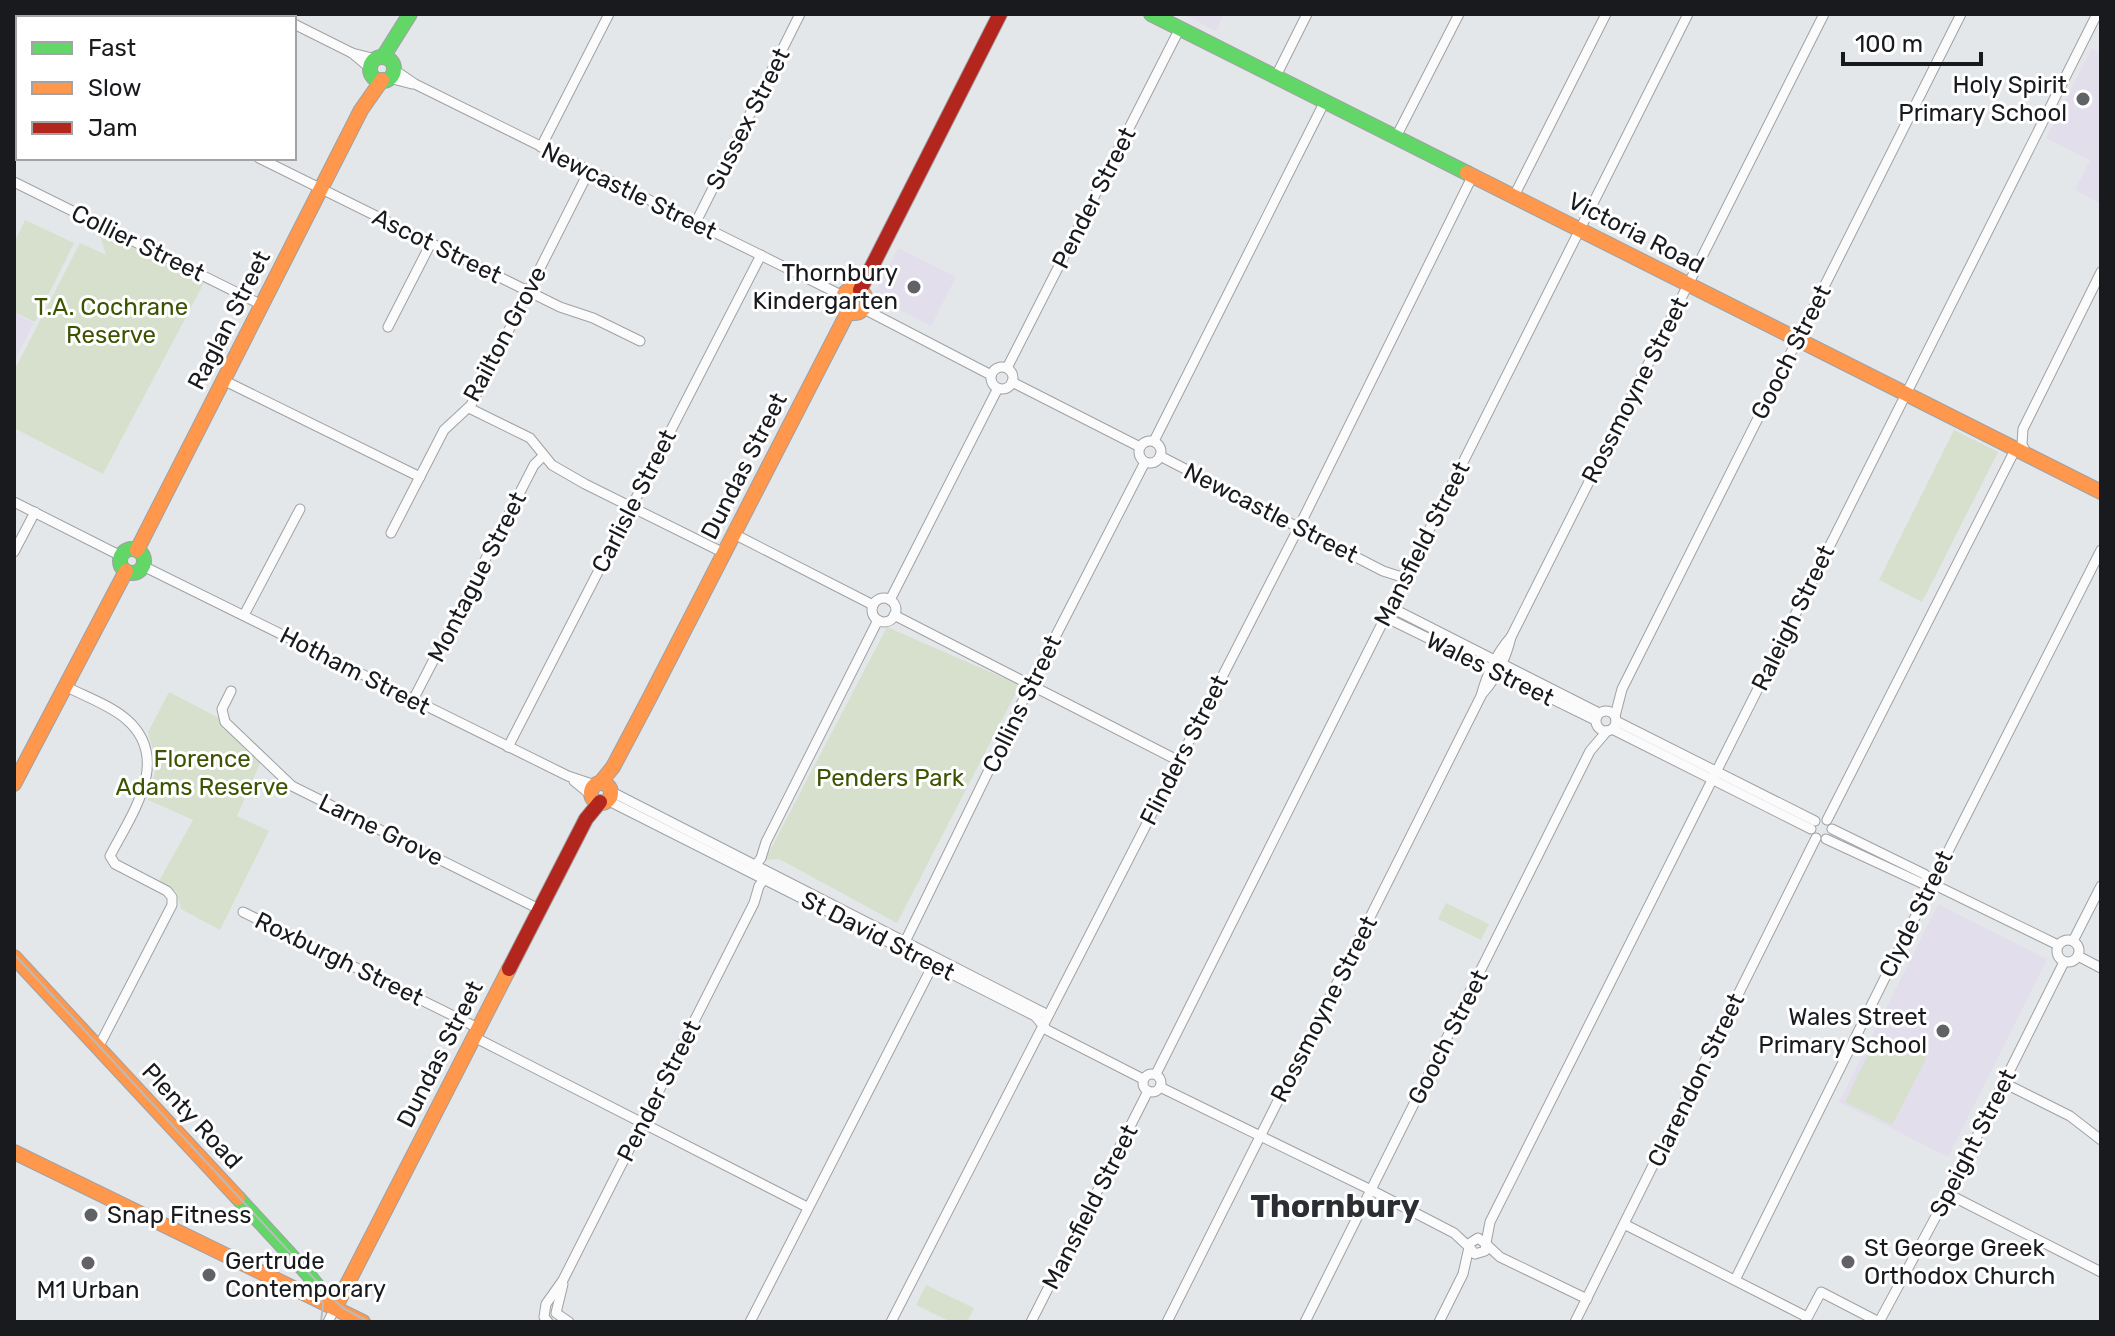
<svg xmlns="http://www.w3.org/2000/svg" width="2115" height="1336" font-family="Rubik,sans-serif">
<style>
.education{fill:#e3deeb}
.park{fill:#d6e0cc}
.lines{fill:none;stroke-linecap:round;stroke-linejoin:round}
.street-casing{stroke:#9fa1a4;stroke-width:11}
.fast-casing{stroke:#9fa1a4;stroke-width:16}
.slow-casing{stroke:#9fa1a4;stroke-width:16}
.jam-casing{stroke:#9fa1a4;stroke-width:16}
.street{stroke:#fbfbfc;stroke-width:9}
.fast{stroke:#63d668;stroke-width:14}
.slow{stroke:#ff974d;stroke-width:14}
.jam{stroke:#b3261e;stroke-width:14}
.tram{stroke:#babbbb;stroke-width:2}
.poi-dot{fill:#606265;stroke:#fff;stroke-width:3}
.labels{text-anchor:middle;stroke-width:6;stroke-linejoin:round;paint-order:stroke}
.poi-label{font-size:24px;fill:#191a1d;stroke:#fff;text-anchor:end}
.street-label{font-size:24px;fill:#191a1d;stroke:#fff}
.park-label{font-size:24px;fill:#3d5300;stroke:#fff}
.district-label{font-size:32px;font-weight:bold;fill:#2b2f34;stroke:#fff}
</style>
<rect width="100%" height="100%" fill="#e4e7ea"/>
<g class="education">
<path d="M1183,14H1224L1216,31Z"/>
<path d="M2092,48L2101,53V204L2075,190L2090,160L2046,138Z"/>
<path d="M898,248L956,277L931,326L873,296Z"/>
<path d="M14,313L34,323L14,362Z"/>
<path d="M1938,904L2047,959L1948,1157L1839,1102Z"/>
</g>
<g class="park">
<path d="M25,220L74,243L35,322L14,312V243Z"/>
<path d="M99,232L205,281L103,474L14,428V371L80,243L106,255Z"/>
<path d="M1954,430L1998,452L1922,602L1879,580Z"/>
<path d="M887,627L1020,685L897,923L779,859L765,860Z"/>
<path d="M169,692L221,719L222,727L260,763L237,816L269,831L220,930L181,909L177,892L159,881L193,820L148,800L157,764L148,732Z"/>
<path d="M1446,903L1489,924L1481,940L1438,919Z"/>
<path d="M1879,1033L1924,1055L1926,1059L1892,1125L1845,1102Z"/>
<path d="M926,1285L974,1308L967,1322H951L916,1305Z"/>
</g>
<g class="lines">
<defs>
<g id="street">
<path d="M273,14L281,18"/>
<path d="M46,18L48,14"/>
<path d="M294,24L352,53L376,59"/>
<path d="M352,53L370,68"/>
<path d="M393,69L415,84L843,296"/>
<path d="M1276,76L1307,14"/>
<path d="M389,78L412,84"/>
<path d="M14,81L18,73"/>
<path d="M1396,137L1459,14"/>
<path d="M541,147L609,14"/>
<path d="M259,158L560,307L593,318L640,341"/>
<path d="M14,182L262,305"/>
<path d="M1514,196L1606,14"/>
<path d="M695,224L800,14"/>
<path d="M864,309L991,375"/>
<path d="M388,327L431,243"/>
<circle cx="1002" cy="378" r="11"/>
<path d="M1007,368L1180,28"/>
<path d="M223,380L420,477"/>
<path d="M1012,382L1140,447"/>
<path d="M469,408L530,438L552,465L585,484L724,553"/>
<circle cx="1150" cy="452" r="11"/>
<path d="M1154,441L1325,101"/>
<path d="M2026,453L2022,444L2023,429L2101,272"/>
<path d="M1160,456L1383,571L1405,578"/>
<path d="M14,502L121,556"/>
<path d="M391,533L444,430L471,405L589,171"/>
<path d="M734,534L873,605"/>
<path d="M14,552L35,512"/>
<path d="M143,566L568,776L595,785"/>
<circle cx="884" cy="610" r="12"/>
<path d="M890,600L998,388"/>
<path d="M1390,607L1599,713"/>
<path d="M244,615L300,509"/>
<path d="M894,615L1179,761"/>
<path d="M1385,617L1595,720"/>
<path d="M65,686C84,696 110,705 126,719C173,759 131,815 110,856L115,864L167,891L172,897V905L98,1048"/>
<path d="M231,691L222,709L225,722L292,786L539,909"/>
<path d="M1483,693C1497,677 1506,658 1511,637L1824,14"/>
<path d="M413,700L534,465L543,456"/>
<circle cx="1606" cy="721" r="10"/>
<path d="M1615,716L1622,689L1961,14"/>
<path d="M1616,721L1815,821"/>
<path d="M1612,729L1811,829"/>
<path d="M508,747L761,255"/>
<path d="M574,781L591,795"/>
<path d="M610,791L1048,1015"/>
<path d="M607,800L1035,1016L1047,1030L1143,1079"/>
<path d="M1827,820L2016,448"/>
<path d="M1832,829L1924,874L1939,887L2058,945"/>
<path d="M1826,839L1932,888"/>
<path d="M752,870L761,858L766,842L878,620"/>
<path d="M243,912L478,1028"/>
<circle cx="2068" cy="951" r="11"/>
<path d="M2073,941L2101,886"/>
<path d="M902,948L1031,684L1145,462"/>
<path d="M2078,956L2101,968"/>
<path d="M474,1037L807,1207"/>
<circle cx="1152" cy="1083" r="9"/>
<path d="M1156,1074L1688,14"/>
<path d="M2004,1083L2070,1116L2101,1140"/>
<path d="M1160,1087L1371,1190L1454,1233L1469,1247"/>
<path d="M1948,1194L2101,1272"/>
<path d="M1624,1224L1807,1317"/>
<path d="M1486,1243L1490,1222L2097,14"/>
<path d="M1486,1244L1500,1257L1587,1299"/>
<path d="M1735,1280L1933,881L2101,550"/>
<path d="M563,1284L556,1313L569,1322"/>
<path d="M1806,1320L1821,1292L1879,1322"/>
<path d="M328,1322L335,1308"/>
<path d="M548,1322L544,1317L546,1304L563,1280L754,903L759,886L769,873"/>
<path d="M750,1322L936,959"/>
<path d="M891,1322L1299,527L1473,175"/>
<path d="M1031,1322L1148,1091"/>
<path d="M1167,1322L1481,696C1487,674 1496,654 1511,637"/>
<path d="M1305,1322L1590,751L1607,731"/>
<path d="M1439,1322L1463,1274L1470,1243L1478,1238L1486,1244L1485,1251L1475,1254L1470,1248"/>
<path d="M1575,1322L1816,838"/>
<path d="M1879,1322L1948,1194L2064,962"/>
</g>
<g id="fast">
<path d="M1151,14L1467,173"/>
<path d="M383,57L410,14"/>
<circle cx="382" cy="69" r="12"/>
<circle cx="132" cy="561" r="12"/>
<path d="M238,1198L307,1273L335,1308"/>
</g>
<g id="slow">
<path d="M1467,173L2101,492"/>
<circle cx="854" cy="301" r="12"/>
<path d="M137,550L361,110L382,80"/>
<path d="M600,783L613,767L650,697L848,312"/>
<circle cx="601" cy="793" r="10"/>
<path d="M14,784L126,571"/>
<path d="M14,957L238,1198"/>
<path d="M14,1152L363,1322"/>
<path d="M335,1308L509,969"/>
</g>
<g id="jam">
<path d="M860,290L1000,14"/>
<path d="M509,969L586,819L600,802"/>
</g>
</defs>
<use href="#street" class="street-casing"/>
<use href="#fast" class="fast-casing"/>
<use href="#slow" class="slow-casing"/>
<use href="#jam" class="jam-casing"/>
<use href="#street" class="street"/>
<use href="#fast" class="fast"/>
<use href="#slow" class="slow"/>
<use href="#jam" class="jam"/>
<g class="tram">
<path d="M14,954L333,1299L343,1308L369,1322"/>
<path d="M314,1285L323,1304L321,1322"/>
</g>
</g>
<g class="poi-dot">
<circle cx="2083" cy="99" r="8"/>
<circle cx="914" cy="287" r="8"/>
<circle cx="1943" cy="1031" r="8"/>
<circle cx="91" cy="1215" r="8"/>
<circle cx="1848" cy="1262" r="8"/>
<circle cx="88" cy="1263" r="8"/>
<circle cx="209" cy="1275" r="8"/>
</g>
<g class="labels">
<g class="poi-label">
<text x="2067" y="93">Holy Spirit<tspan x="2067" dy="28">Primary School</tspan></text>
<text x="898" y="281">Thornbury<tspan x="898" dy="28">Kindergarten</tspan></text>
<text x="1927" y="1025">Wales Street<tspan x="1927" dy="28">Primary School</tspan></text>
<text x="107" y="1223" text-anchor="start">Snap Fitness</text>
<text x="1864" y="1256" text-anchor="start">St George Greek<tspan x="1864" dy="28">Orthodox Church</tspan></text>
<text x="225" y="1269" text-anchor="start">Gertrude<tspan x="225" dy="28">Contemporary</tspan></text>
<text x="88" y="1298" text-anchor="middle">M1 Urban</text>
</g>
<g class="street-label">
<text transform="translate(748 119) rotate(-63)" y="8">Sussex Street</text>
<text transform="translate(629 191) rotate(26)" y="8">Newcastle Street</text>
<text transform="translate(1094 198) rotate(-63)" y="8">Pender Street</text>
<text transform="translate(1636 233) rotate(27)" y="8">Victoria Road</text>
<text transform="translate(138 243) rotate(26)" y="8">Collier Street</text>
<text transform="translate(437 246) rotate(26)" y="8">Ascot Street</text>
<text transform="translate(229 320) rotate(-63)" y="8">Raglan Street</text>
<text transform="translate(505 334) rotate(-62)" y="8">Railton Grove</text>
<text transform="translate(1791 352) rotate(-63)" y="8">Gooch Street</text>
<text transform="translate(1635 390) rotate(-63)" y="8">Rossmoyne Street</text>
<text transform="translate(744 466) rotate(-63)" y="8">Dundas Street</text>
<text transform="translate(634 501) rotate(-63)" y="8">Carlisle Street</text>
<text transform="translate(1271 513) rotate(27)" y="8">Newcastle Street</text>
<text transform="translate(1422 544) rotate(-63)" y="8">Mansfield Street</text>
<text transform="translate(477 577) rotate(-63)" y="8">Montague Street</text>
<text transform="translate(1793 618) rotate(-64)" y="8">Raleigh Street</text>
<text transform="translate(1490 669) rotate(26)" y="8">Wales Street</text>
<text transform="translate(355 671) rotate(27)" y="8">Hotham Street</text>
<text transform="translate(1022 704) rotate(-64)" y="8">Collins Street</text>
<text transform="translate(1184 750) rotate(-63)" y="8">Flinders Street</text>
<text transform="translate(381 830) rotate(26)" y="8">Larne Grove</text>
<text transform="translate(1916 914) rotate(-64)" y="8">Clyde Street</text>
<text transform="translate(878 936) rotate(27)" y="8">St David Street</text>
<text transform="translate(339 959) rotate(26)" y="8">Roxburgh Street</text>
<text transform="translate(1324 1009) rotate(-63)" y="8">Rossmoyne Street</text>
<text transform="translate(1448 1037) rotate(-63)" y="8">Gooch Street</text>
<text transform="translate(440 1054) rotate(-63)" y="8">Dundas Street</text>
<text transform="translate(1696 1080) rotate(-64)" y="8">Clarendon Street</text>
<text transform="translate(659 1091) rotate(-63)" y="8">Pender Street</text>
<text transform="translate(192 1116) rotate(47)" y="8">Plenty Road</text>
<text transform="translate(1973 1143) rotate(-63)" y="8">Speight Street</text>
<text transform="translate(1090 1207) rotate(-63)" y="8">Mansfield Street</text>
</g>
<g class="park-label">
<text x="111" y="315">T.A. Cochrane<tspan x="111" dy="28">Reserve</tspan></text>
<text x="202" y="767">Florence<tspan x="202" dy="28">Adams Reserve</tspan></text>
<text x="890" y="786">Penders Park</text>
</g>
<g class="district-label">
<text x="1335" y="1217">Thornbury</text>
</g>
</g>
<rect width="2115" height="1336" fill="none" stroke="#191a1d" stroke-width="32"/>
<rect x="16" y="16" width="280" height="144" fill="#ffffff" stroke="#a3a3a5" stroke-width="2"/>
<rect x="32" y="42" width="40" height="12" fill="#63d668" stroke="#a3a3a5" stroke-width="2"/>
<text x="88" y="56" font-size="24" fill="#191a1d">Fast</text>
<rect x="32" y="82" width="40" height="12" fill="#ff974d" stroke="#a3a3a5" stroke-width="2"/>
<text x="88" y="96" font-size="24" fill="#191a1d">Slow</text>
<rect x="32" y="122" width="40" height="12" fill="#b3261e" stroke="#a3a3a5" stroke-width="2"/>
<text x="88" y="136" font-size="24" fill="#191a1d">Jam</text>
<path d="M1843 52v12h138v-12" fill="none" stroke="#191a1d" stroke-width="4"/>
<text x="1855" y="52" font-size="24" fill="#191a1d" stroke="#ffffff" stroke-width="6" paint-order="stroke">100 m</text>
</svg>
